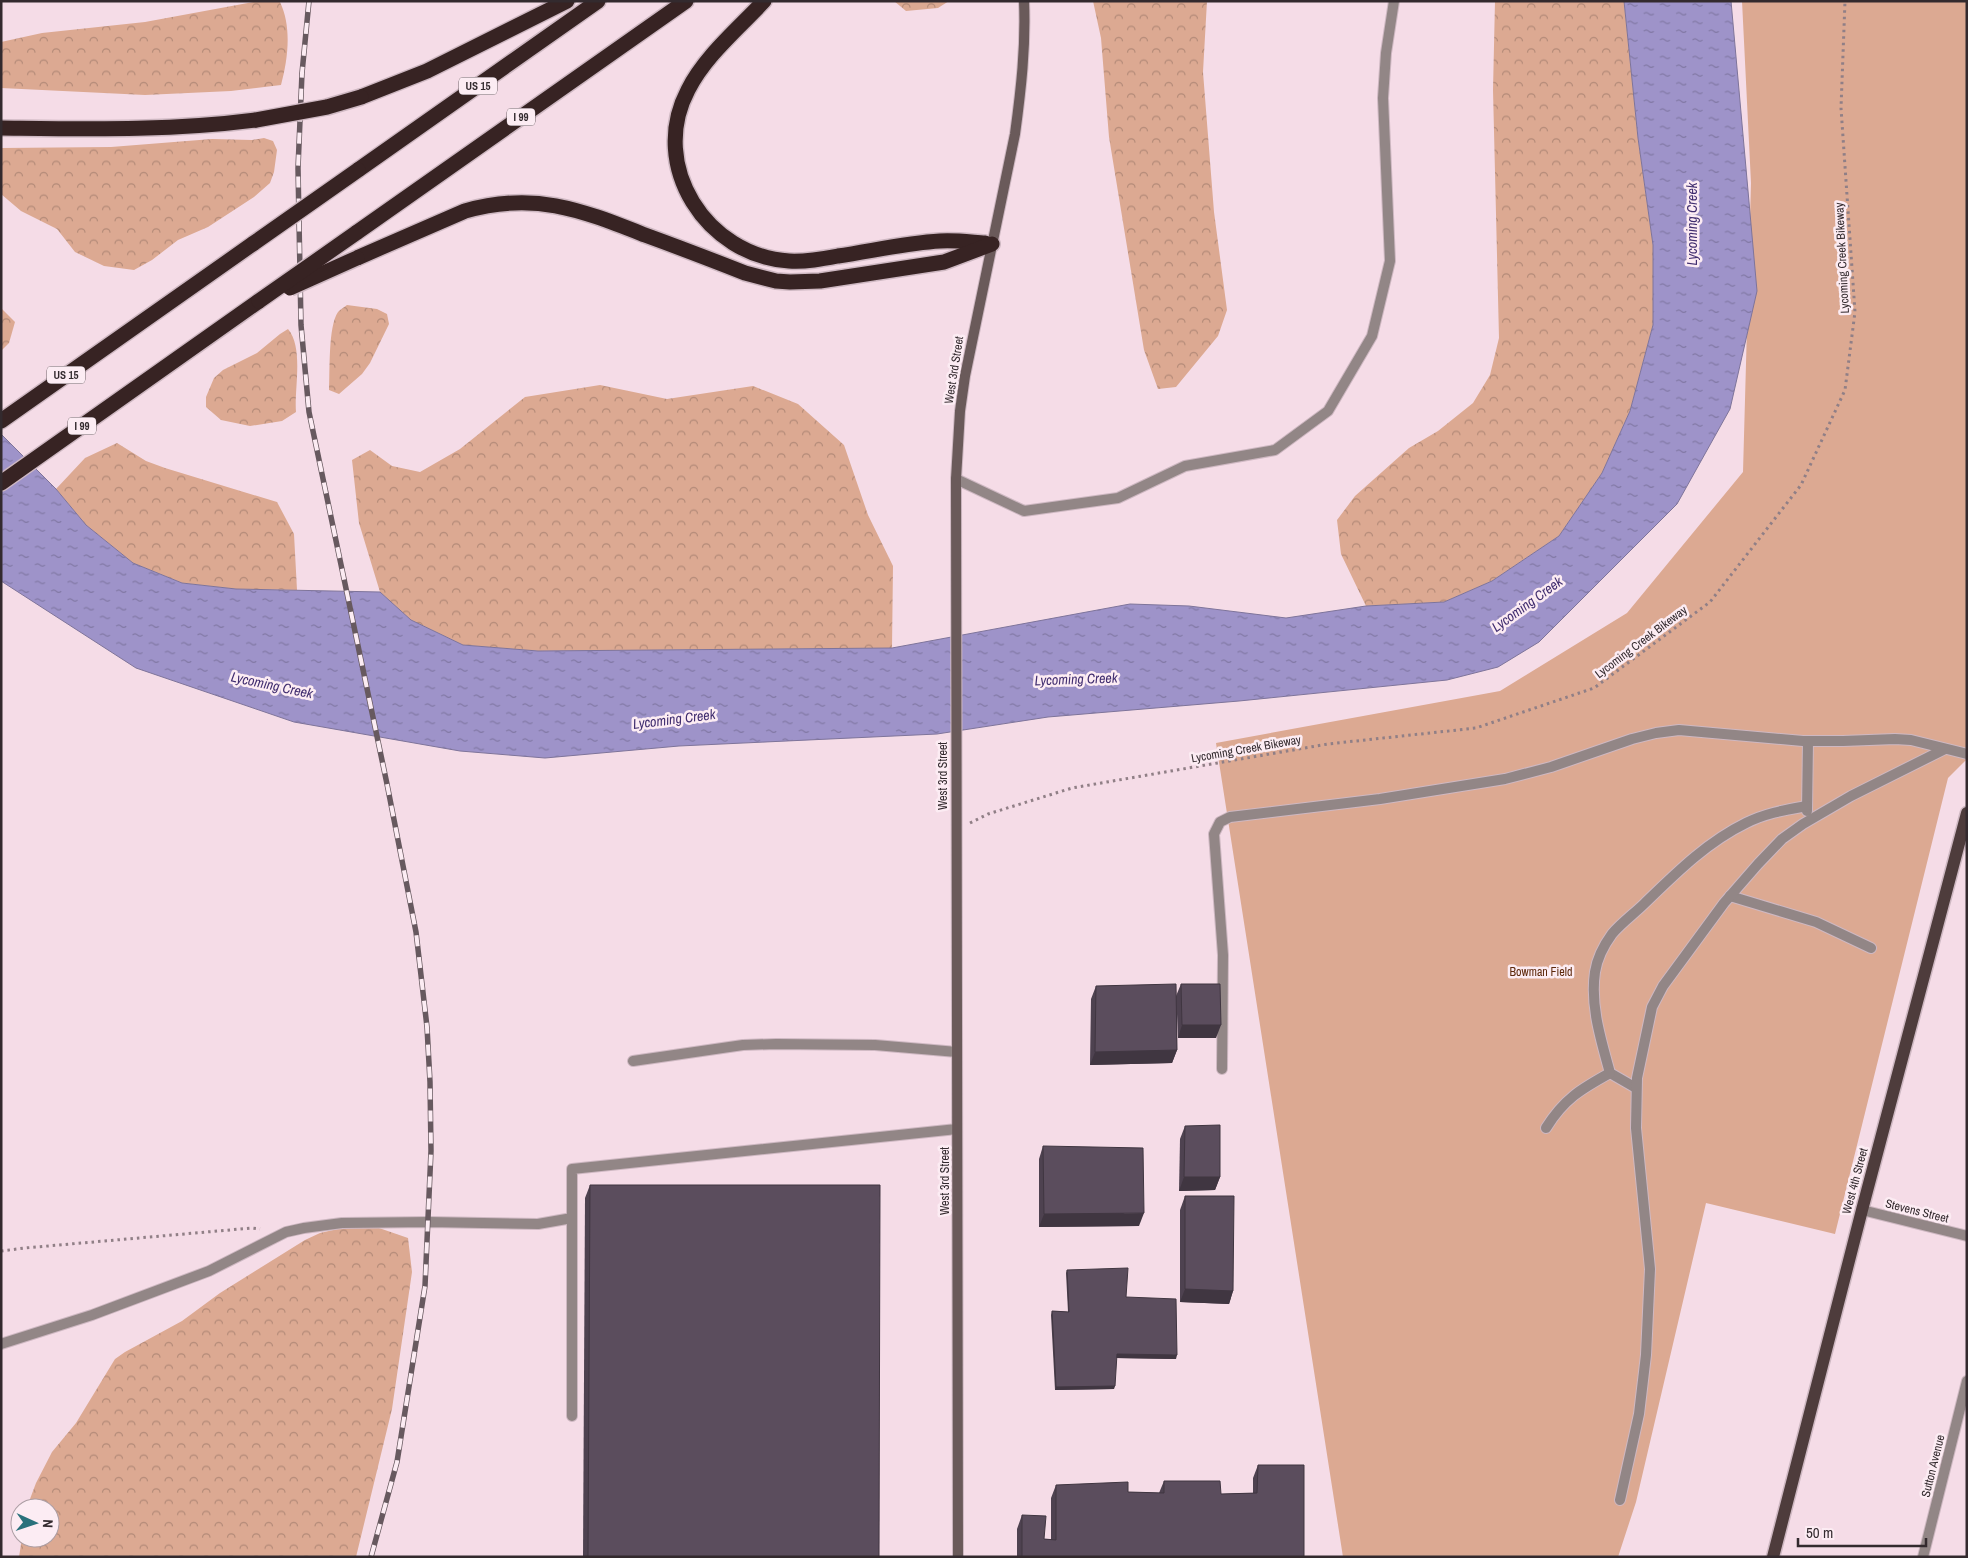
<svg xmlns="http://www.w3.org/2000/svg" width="1968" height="1558" font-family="'Archivo Narrow',sans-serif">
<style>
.green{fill:#dca992}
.forest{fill:url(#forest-crowns)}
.water{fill:url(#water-ripples);stroke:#7e749a}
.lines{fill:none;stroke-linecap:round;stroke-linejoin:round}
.service-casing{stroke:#ceb8c2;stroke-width:12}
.minor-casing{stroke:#ceb8c2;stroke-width:12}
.secondary-casing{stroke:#ceb8c2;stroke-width:12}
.primary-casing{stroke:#ceb8c2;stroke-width:15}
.motorway-casing{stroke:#ceb8c2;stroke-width:18}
.path{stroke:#907f86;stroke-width:3;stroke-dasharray:2.5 4;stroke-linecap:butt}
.service{stroke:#928686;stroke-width:10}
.minor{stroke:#928686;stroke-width:10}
.secondary{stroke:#6a5a5a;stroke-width:10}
.primary{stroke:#4e3c3c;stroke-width:12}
.motorway{stroke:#372323;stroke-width:15}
.rail-casing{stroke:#67595f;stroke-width:5.5}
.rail{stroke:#fcecf3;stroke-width:4;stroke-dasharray:11;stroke-linecap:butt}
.motorway-bridge-casing{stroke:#ceb8c2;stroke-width:18;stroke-linecap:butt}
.motorway-bridge{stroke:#372323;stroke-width:15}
.wall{fill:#4e4250}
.shaded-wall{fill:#403641}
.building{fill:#5b4d5d;stroke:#403641}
.labels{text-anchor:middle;stroke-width:5;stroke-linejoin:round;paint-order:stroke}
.shield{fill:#fcecf3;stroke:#6f6469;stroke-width:1}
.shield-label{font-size:11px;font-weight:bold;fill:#332a2e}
.street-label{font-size:12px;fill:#332a2e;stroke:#fcecf3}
.park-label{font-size:12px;fill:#5e290c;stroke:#fcecf3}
.water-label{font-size:14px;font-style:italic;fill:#402d6f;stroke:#fcecf3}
</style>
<defs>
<pattern id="forest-crowns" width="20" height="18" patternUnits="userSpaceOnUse" patternTransform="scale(1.25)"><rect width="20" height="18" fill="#dca992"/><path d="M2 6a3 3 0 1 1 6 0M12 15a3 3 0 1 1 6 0" fill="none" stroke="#b38a78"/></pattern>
<pattern id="water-ripples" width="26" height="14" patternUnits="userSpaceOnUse" patternTransform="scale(1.25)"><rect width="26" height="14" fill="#9e93c9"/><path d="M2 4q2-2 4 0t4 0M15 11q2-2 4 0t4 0" fill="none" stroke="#8178a4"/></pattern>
</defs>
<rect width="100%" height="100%" fill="#f5dce7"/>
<path class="green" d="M1742,1H1967V759L1948,778L1835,1234L1706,1203L1636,1502L1618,1557H1343L1216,743L1500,691L1627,613L1743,472L1751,183Z"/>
<g class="forest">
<path d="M259,1L280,2C292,27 288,59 281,85L231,91L145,95L1,88V42L42,33L145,22Z"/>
<path d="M894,1H949L938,8L906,11Z"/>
<path d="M1093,1H1207L1203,72L1214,212L1227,310L1218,336L1176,387L1158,389L1144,350L1109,137L1101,38Z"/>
<path d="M1495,1H1624L1638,138L1653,245V325L1630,411L1602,473L1559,536L1492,581L1444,602L1366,606L1341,554L1337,520L1355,496L1409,448L1438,431L1473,403L1490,375L1499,338L1493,90Z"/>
<path d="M264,138L273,141L277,150L274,172L270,183L254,197L208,227L178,240L152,260L134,270L104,266L75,252L57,229L21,211L1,194V148L111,147L212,139L252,140Z"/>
<path d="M347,305L377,309L387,314L389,324L370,363L362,374L339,394L329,390C330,373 328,326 338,312C340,310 344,307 347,305Z"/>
<path d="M1,308L15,322L9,343L1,351Z"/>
<path d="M288,329C304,348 294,389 296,412L282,421L250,426L221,420L206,407V397L214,378L223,370L257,353L280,334Z"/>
<path d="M600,385L667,399L753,386L798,404L844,445L868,515L893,566L892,648L538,651L463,645L411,620L380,592L359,523L352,460L370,450L392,466L420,472L460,449L525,397Z"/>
<path d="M117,443L146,461L165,468L277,502L294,534L297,590L236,589L182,583L133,563L86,525L56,489L85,458Z"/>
<path d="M342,1228H379L408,1238L412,1272L392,1409L356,1557H19L22,1538H50V1508L27,1507L36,1483L52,1452L76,1423L115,1359L125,1352L182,1321L220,1293L305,1240L320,1233Z"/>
</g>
<path class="water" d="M1624,1H1731L1757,291L1730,409L1677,504L1539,642L1498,667L1447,680L1239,701L1048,717L937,734L679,746L545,758L460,751L294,722L136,668L1,581V434L56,489L86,525L133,563L182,583L236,589L380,592L411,620L463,645L538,651L892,648L1130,604L1189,606L1286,618L1366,606L1444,602L1492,581L1559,536L1602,473L1630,411L1653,325V245L1638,138Z"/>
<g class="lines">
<defs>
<g id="service">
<path d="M956,479L1024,511L1118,498L1185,466L1275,450L1328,411L1372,336L1390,261L1383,98L1386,53L1394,1"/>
<path d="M1807,811L1808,741"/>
<path d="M1730,896L1816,922L1871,948"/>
<path d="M633,1061L743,1045L776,1044L875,1045L957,1052"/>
<path d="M1222,1069L1223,955L1214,834L1220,822L1230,817L1380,799L1505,779L1551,767L1632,739L1656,733L1679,730L1803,741H1843L1895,739L1911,740L1967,754"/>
<path d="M1636,1088L1610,1073C1601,1040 1590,1006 1595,972C1597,959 1604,945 1612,934C1621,923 1635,913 1645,903C1676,873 1707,842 1746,823C1766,813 1785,810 1807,806"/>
<path d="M1546,1128C1564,1099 1581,1089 1610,1073"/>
<path d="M1,1344L92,1315L209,1271L286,1232L304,1228L342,1223L429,1222L538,1224L572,1218"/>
<path d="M572,1416V1169L957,1129"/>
<path d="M1620,1500L1639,1414L1646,1355L1650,1269L1636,1128L1637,1078L1652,1007L1663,986L1724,903L1758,864L1782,839L1803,824L1851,796L1945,749"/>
<path d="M1923,1557L1967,1381"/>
</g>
<path id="minor" d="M1862,1210L1967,1236"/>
<path id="secondary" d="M958,1557L956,479L960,411L965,376L1015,134C1021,90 1026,46 1024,1"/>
<path id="primary" d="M1773,1557L1862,1210L1967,813"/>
<g id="motorway">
<path d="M764,1C738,29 705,56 688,90C648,166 707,256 789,261C806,262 822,259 838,256C872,251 906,243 940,241C955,240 970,242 985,243"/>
<path d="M361,97L427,71L567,1"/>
<path d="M1,128C87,129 171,131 256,120"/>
<path d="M358,170L598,1"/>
<path d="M356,233L686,1"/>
<path d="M357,258L465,211C535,191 581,210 645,235C678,247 712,260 745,273L776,281L790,282L820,281L944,262L992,244"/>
<path d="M1,421L254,243"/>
<path d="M1,483L259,301"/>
</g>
</defs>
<use href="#service" class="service-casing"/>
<use href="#minor" class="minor-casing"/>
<use href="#secondary" class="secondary-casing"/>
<use href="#primary" class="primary-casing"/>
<use href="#motorway" class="motorway-casing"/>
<g class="path">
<path d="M970,823L988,814L1072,788L1328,744L1476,728L1594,688L1710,602L1801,485L1845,390L1855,312L1841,108L1845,1"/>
<path d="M1,1251L25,1248L252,1228L260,1229"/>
</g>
<use href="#service" class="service"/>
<use href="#minor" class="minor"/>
<use href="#secondary" class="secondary"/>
<use href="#primary" class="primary"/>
<use href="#motorway" class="motorway"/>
<defs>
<path id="rail" d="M309,1L302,73L298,168L301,325L309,412L387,784L416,932L427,1027L430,1082L431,1151L425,1286L397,1462L371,1557"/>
</defs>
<use href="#rail" class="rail-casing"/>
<use href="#rail" class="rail"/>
<defs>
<g id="motorway-bridge">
<path d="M256,120L327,107L361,97"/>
<path d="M254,243L358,170"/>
<path d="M290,288L357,258"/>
<path d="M259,301L356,233"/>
</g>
</defs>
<use href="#motorway-bridge" class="motorway-bridge-casing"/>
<use href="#motorway-bridge" class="motorway-bridge"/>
</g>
<g class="wall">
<path d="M1181,984L1216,1038H1178L1177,1014V1050L1172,1063L1090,1065L1091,999L1096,986L1176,996Z"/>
<path d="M1185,1126L1220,1177L1215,1190L1179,1191L1180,1139Z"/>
<path d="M1043,1146L1139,1226L1039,1227V1159Z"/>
<path d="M590,1185L879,1557H583L585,1198Z"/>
<path d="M1185,1196L1233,1291L1229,1304L1180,1302V1210Z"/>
<path d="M1067,1270L1126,1297L1176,1359L1116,1358L1114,1389L1055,1390L1051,1315L1052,1311L1068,1312L1066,1273Z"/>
<path d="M1258,1465L1304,1557H1017V1529L1022,1515L1044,1539H1051V1498L1056,1485L1128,1492L1159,1493L1164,1481L1221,1494L1253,1493V1478Z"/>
</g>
<g class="shaded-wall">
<path d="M1182,1025H1221L1216,1038H1178Z"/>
<path d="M1177,1050L1172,1063L1090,1065L1095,1052Z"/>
<path d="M1184,1177H1220L1215,1190L1179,1191Z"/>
<path d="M1144,1213L1139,1226L1039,1227L1044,1214Z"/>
<path d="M1185,1289L1233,1291L1229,1304L1180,1302Z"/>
<path d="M1117,1354L1177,1355L1176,1359L1115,1358Z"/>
<path d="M1115,1386L1114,1389L1055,1390L1056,1387Z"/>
</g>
<g class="building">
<path d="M1176,984L1177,1050L1095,1052L1096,986Z"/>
<path d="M1181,984H1220L1221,1025H1182Z"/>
<path d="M1220,1125V1177H1184L1185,1126Z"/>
<path d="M1043,1146L1143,1148L1144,1213L1044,1214Z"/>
<path d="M590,1185H880L879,1557H588Z"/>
<path d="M1185,1196H1234L1233,1291L1185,1289Z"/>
<path d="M1128,1268L1126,1297L1176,1299L1177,1355L1117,1354L1115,1386L1056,1387L1052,1311L1069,1312L1067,1270Z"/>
<path d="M1258,1465H1304V1557H1022V1515L1046,1516L1044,1539L1056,1540V1485L1128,1482V1492L1164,1493V1481H1220L1221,1494L1257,1493Z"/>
</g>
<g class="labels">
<g class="shield">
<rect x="459" y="77.5" width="38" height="17" rx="4"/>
<rect x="507" y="108.5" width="28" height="17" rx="4"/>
<rect x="47" y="366.5" width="38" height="17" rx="4"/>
<rect x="68" y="417.5" width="28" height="17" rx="4"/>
</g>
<g class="shield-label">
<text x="478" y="90">US 15</text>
<text x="521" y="121">I 99</text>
<text x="66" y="379">US 15</text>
<text x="82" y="430">I 99</text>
</g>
<g class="street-label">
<text transform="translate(1842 258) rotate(-93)" y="4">Lycoming Creek Bikeway</text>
<text transform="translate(954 370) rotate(-81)" y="4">West 3rd Street</text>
<text transform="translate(1641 642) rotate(-37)" y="4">Lycoming Creek Bikeway</text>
<text transform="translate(1246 749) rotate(-10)" y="4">Lycoming Creek Bikeway</text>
<text transform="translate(943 776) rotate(-90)" y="4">West 3rd Street</text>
<text transform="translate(945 1181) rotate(-90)" y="4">West 3rd Street</text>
<text transform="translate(1855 1181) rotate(-75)" y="4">West 4th Street</text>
<text transform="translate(1917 1211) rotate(14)" y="4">Stevens Street</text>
<text transform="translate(1933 1466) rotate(-76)" y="4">Sutton Avenue</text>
</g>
<g class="park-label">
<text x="1541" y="976">Bowman Field</text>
</g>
<g class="water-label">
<text transform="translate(1692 224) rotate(-90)" y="5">Lycoming Creek</text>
<text transform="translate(1527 604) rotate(-36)" y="5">Lycoming Creek</text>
<text transform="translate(1076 679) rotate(-2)" y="5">Lycoming Creek</text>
<text transform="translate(272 685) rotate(12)" y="5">Lycoming Creek</text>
<text transform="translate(674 719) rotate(-7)" y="5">Lycoming Creek</text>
</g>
</g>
<rect width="1968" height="1558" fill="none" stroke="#332a2e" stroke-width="5"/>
<g transform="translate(35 1523) rotate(93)"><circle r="24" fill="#fcecf3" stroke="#ac9ea4"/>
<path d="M0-4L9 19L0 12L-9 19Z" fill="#29717b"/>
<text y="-8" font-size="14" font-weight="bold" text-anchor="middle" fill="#332a2e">N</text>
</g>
<path d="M1798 1538v8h128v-8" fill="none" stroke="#332a2e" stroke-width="2.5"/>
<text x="1806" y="1538" font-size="15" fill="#332a2e" stroke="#fcecf3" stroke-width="4" paint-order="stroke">50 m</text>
</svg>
